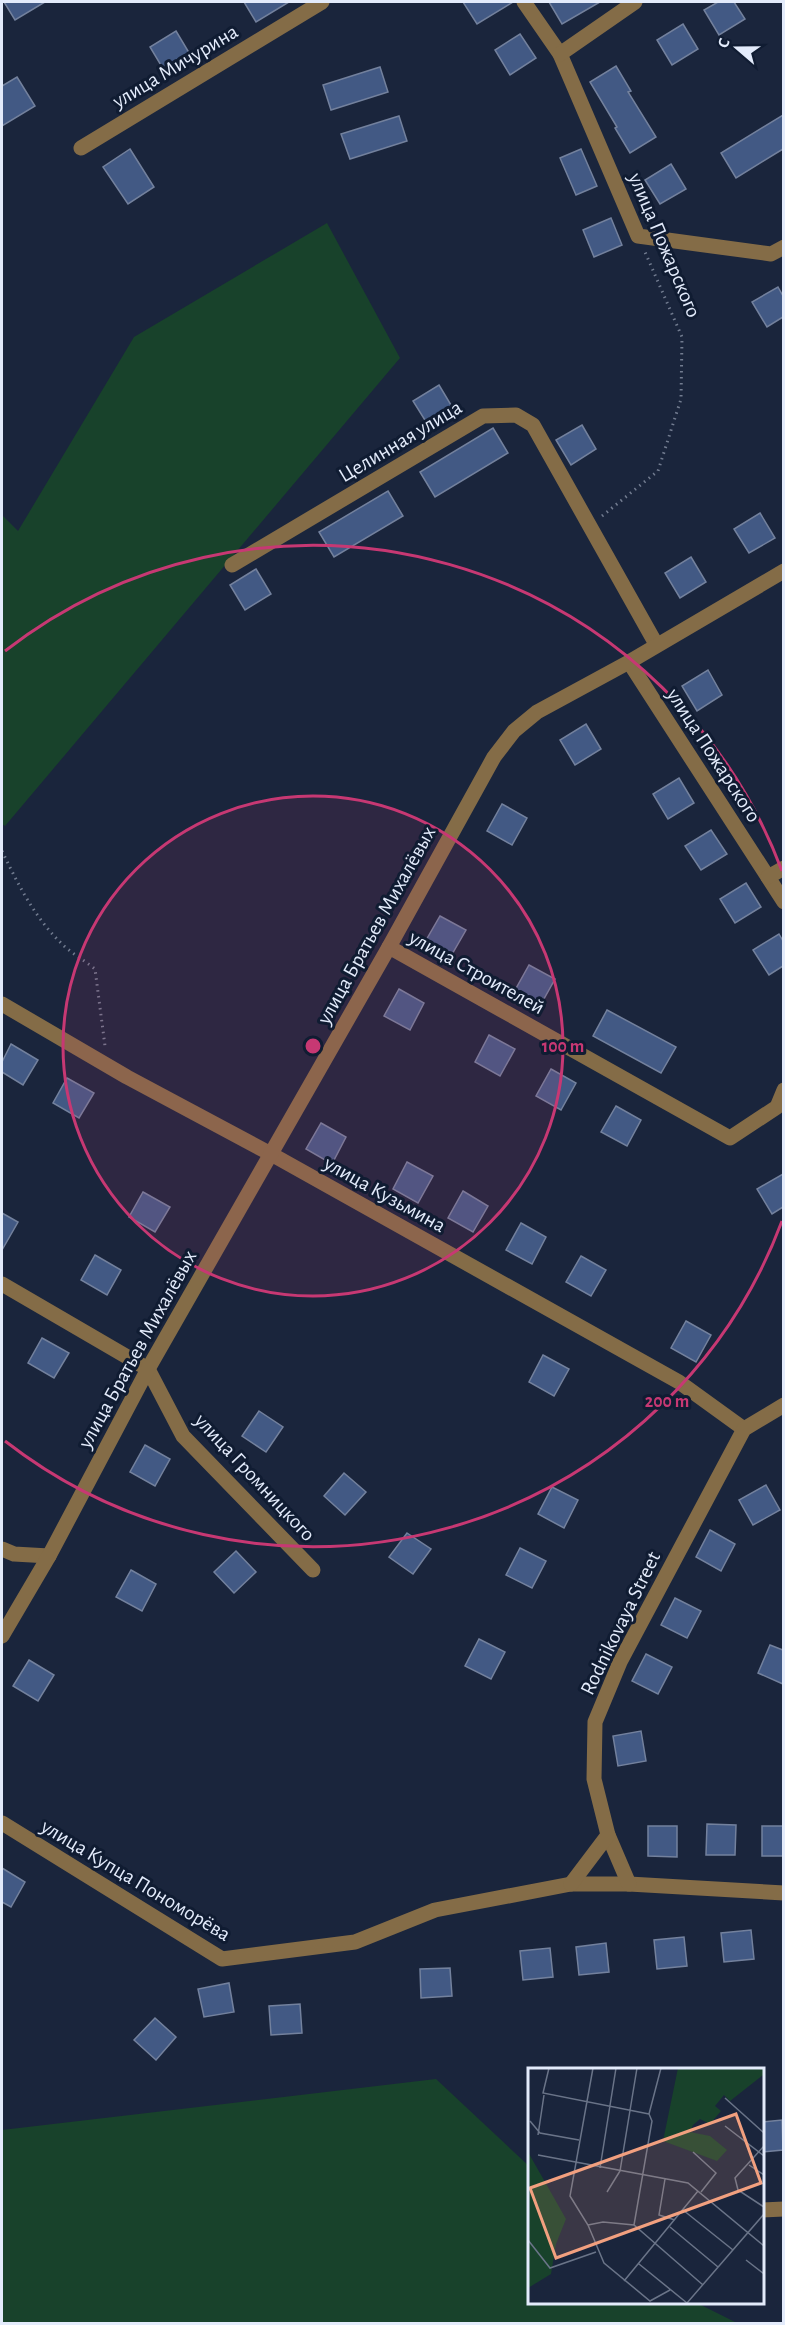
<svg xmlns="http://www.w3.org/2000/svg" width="785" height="2325" font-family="'Alegreya Sans',sans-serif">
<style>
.green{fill:#18422b}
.building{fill:#425984;stroke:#73819d;stroke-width:1.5}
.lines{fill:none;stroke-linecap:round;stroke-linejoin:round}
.path{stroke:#727c90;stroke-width:3;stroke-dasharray:1.5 4.5;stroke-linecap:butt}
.minor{stroke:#846c47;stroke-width:15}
.ring{fill:none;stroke:#c73873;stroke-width:3}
.labels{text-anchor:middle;stroke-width:6;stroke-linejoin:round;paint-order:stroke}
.street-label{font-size:21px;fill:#e3ebfb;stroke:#101c32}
.inset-road{fill:none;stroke:#6a7488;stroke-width:1.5}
.view{fill:#f2a07f;fill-opacity:0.15;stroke:#f2a07f;stroke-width:3}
.inset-edge{fill:none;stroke:#e3ebfb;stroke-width:3}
.centre{fill:#c73873;stroke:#101c32;stroke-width:3}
.ring-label{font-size:18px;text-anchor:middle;font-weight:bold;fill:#c73873;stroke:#101c32;stroke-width:6;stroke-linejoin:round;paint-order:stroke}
</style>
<rect width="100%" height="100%" fill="#1a253c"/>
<g class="green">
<path d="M327,223L400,358L5,826L2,824V515L18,531L134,337Z"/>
<path d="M436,2079L530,2167V2302L697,2303L737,2323H2V2130Z"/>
</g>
<g class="building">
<path d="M4,2H45L15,20Z"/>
<path d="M244,2H289L256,22Z"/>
<path d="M463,2H513L477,24Z"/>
<path d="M549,2H600L562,24Z"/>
<path d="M718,2H734L745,19L719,35L704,10Z"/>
<path d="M683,24L698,49L672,65L657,40Z"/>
<path d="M176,31L191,56L165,72L150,47Z"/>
<path d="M520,34L536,58L510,75L495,50Z"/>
<path d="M616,66L631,91L628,92L656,137L630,153L615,128L617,127L590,82Z"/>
<path d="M380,67L388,92L331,110L323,85Z"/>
<path d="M17,77L35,106L2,126V86Z"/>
<path d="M783,115V149L736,178L721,153Z"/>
<path d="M399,116L407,141L350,159L341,134Z"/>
<path d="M130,149L154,187L128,204L103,167Z"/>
<path d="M581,149L597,186L576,195L560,158Z"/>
<path d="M671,164L686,189L660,204L645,180Z"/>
<path d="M611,218L622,245L594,257L583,230Z"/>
<path d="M778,287L783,296V317L767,327L752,302Z"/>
<path d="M439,385L454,410L428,425L413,401Z"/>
<path d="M582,425L596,449L571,465L556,440Z"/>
<path d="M493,428L508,453L435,497L420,472Z"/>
<path d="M388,491L403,516L334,557L319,532Z"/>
<path d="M760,513L775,538L749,553L734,529Z"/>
<path d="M691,557L706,582L680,598L665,573Z"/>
<path d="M256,569L271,594L245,610L230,585Z"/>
<path d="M708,670L722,695L697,711L682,686Z"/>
<path d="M586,724L601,749L575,765L560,740Z"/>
<path d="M679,778L694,803L668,819L653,794Z"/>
<path d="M502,804L527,818L512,845L487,831Z"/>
<path d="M711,830L727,854L701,870L685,846Z"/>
<path d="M746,883L761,907L735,923L720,899Z"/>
<path d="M440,916L466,930L451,956L425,942Z"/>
<path d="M779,934L783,941V966L769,975L753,950Z"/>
<path d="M529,965L555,979L540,1006L514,992Z"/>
<path d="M399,989L424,1003L410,1030L384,1016Z"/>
<path d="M607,1010L676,1047L661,1073L593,1036Z"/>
<path d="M489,1035L515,1049L500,1076L475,1062Z"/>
<path d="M11,1044L38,1060L23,1085L2,1072V1062Z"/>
<path d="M551,1069L576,1083L561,1110L536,1096Z"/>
<path d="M67,1078L94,1093L79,1118L53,1103Z"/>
<path d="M616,1106L641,1120L627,1146L601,1132Z"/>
<path d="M321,1123L346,1137L332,1164L306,1149Z"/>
<path d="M407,1162L433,1176L418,1203L393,1189Z"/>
<path d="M783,1174V1207L772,1214L757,1189Z"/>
<path d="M463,1191L488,1206L473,1232L448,1218Z"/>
<path d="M143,1192L170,1207L155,1232L129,1217Z"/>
<path d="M2,1213L18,1222L2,1250Z"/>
<path d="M521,1223L546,1237L532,1264L506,1250Z"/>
<path d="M95,1255L121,1270L107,1295L81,1280Z"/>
<path d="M581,1256L606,1270L591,1296L566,1282Z"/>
<path d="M686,1321L711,1335L696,1362L671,1348Z"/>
<path d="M42,1338L69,1353L54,1378L28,1363Z"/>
<path d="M543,1355L569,1369L554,1396L529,1382Z"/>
<path d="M259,1411L283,1427L266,1452L242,1436Z"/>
<path d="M145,1445L170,1459L155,1486L130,1472Z"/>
<path d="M344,1473L366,1492L345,1515L324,1496Z"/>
<path d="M766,1485L780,1510L753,1525L739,1500Z"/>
<path d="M552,1487L578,1500L564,1528L538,1514Z"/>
<path d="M710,1530L735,1544L721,1571L696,1557Z"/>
<path d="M407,1533L431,1549L413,1574L389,1557Z"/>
<path d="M520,1548L546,1561L532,1588L506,1575Z"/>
<path d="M236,1551L256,1572L234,1593L214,1572Z"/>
<path d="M131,1570L156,1584L142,1611L116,1597Z"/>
<path d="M675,1598L701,1611L687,1638L661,1625Z"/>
<path d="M479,1639L505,1652L491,1679L465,1666Z"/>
<path d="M770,1645L783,1650V1684L758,1673Z"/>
<path d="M646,1654L672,1667L658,1694L632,1681Z"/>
<path d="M29,1660L54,1675L38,1701L13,1686Z"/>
<path d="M641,1731L646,1761L618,1766L613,1736Z"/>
<path d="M707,1824L736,1825L735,1855H706Z"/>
<path d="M648,1826H677V1857L648,1856Z"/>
<rect x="762" y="1826" width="21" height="30"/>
<path d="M2,1868L25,1882L11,1907L2,1902Z"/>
<path d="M751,1930L754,1959L724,1962L721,1933Z"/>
<path d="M684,1937L687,1966L657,1969L654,1940Z"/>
<path d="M606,1943L609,1972L579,1975L576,1947Z"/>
<path d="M550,1948L553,1977L523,1980L520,1951Z"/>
<path d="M450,1968L452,1996L421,1998L420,1969Z"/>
<path d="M229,1983L234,2012L204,2017L198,1989Z"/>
<path d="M300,2004L302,2033L271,2035L269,2006Z"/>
<path d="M155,2018L176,2037L156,2060L134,2040Z"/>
<path d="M782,2120L783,2150L762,2152V2122Z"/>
</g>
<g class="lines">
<g class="path">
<path d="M602,516L658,471L681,399L682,337L645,252"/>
<path d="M2,851C18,884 34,917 62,944C71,953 84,960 95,969L105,1046"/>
</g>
<g class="minor">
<path d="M524,2L560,54L638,236L771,254L784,247"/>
<path d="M560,54L635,2"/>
<path d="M81,148L322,2"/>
<path d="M232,565L483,416L516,415L533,425L656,644"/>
<path d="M629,662L784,902"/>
<path d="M768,877L784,868"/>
<path d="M389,947L730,1138L777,1107L784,1090"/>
<path d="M2,1004L127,1077L271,1154L679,1382L744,1429"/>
<path d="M2,1284L148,1369L183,1436L313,1570"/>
<path d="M2,1549L14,1554L49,1556"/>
<path d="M2,1636L49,1556L148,1369L389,947L494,757L514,731L537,712L629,662L784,571"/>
<path d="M2,1823L222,1959L355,1942L435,1910L571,1884H629L784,1893"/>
<path d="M608,1835L629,1884"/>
<path d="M571,1884L608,1835L594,1779L595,1722L620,1662L744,1429L784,1405"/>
<path d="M762,2210L784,2209"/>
</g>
</g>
<circle cx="313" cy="1046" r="250" fill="#c73873" fill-opacity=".12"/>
<g class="ring">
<circle cx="313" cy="1046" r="250"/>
<path d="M782 1221A501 501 0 0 1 5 1441M5 651A501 501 0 0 1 782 871"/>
</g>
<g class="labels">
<g class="street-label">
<text transform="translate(175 66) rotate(-31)" y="7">улица Мичурина</text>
<text transform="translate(665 245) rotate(67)" y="7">улица Пожарского</text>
<text transform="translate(400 441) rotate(-31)" y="7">Целинная улица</text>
<text transform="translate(714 755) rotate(57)" y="7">улица Пожарского</text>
<text transform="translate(376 925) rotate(-61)" y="7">улица Братьев Михалёвых</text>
<text transform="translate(477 972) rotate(29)" y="7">улица Строителей</text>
<text transform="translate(385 1194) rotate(29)" y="7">улица Кузьмина</text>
<text transform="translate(137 1349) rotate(-61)" y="7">улица Братьев Михалёвых</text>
<text transform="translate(255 1477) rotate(47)" y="7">улица Громницкого</text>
<text transform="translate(620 1623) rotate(-64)" y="7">Rodnikovaya Street</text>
<text transform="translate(136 1880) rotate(31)" y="7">улица Купца Пономорёва</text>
</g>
</g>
<g transform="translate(528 2068)">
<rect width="236" height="236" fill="#1a253c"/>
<path d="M150,0H235V7L202,33L196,27L187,38L193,43L182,56L172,51L165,57L162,64L182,68L199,82L189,93L135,73ZM0,84L38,151L28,176L23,206L0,220Z" fill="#18422b"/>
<path class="inset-road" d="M21,0L15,25L121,46M65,0L42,128L60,157L76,195L122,233L142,222M197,30L236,65M2,53L12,65L51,72M197,58L236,88M10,67L16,27M236,78L207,110L210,122L236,139M165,84L188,105L173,124M10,87L160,115L236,178M221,97L236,107M72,100L88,0M137,111L131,147L147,152M79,124L92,103L109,0M155,142L205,182M60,157L75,154L106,157L175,217M106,157L124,53L121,46L133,0M142,159L190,199M0,172L22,200L68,184M218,192L236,206M111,196L159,235L236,146M96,213L170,123"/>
<path class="view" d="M208,46L233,115L28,190L2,120Z"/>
<rect width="236" height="236" class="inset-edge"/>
</g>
<circle cx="313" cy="1046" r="9" class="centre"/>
<g class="ring-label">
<text x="563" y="1052">100 m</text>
<text x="667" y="1407">200 m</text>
</g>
<rect width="785" height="2325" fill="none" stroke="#e3ebfb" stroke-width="6"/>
<g transform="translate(737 48) rotate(290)" stroke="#101c32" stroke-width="4.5" paint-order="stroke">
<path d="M0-4.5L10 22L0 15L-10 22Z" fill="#e3ebfb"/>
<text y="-9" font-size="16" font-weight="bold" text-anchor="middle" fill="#e3ebfb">С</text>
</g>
</svg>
